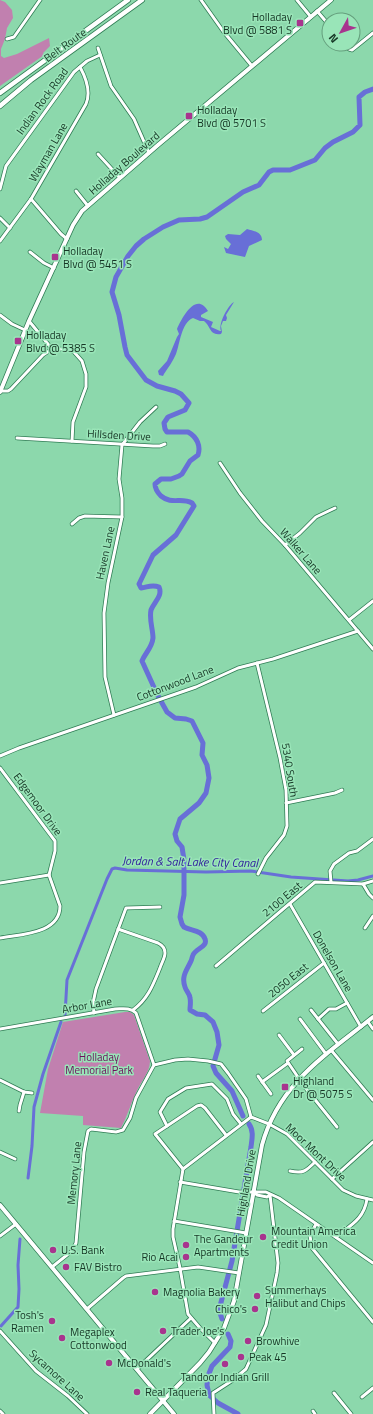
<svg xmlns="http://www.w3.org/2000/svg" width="373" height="1414" font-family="'Titillium Web',sans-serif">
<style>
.green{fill:#c180af}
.water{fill:#686fd7}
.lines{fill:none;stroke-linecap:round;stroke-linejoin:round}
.canal{stroke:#686fd7;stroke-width:3}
.river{stroke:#686fd7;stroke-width:5}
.minor-casing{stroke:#2f7c54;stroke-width:4.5}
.major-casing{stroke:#2f7c54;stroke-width:5.5}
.highway-casing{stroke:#2f7c54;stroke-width:6}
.minor{stroke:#fff;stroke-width:3}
.major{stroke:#fff;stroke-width:4}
.highway{stroke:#fff;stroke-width:4.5}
.poi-dot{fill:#a8348e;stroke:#99e5b8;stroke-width:1.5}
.labels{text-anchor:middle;stroke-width:3;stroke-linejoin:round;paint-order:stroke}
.poi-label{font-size:11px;fill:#163625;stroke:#99e5b8;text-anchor:start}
.street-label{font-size:11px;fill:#163625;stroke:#99e5b8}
.park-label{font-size:11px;fill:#6d0e5b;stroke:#99e5b8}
.water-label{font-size:12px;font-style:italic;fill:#31209d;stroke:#99e5b8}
</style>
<rect width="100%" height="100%" fill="#8cd8ac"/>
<g class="green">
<path d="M0,0L5,2L12,10L13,18L7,28L5,39L1,49V56L4,58L17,54L49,38L50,46L43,53L44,55L0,86Z"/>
<path d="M125,1012H130L134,1015L150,1061C150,1073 140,1082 136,1093C130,1105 127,1117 121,1128L83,1125V1116L40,1113L48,1069L63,1022Z"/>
</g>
<g class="water">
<path d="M247,229C254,231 262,232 262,240L249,246L245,257L226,253L224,247L228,249L231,244L226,239L225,236L228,234L240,235Z"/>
<path d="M234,302L226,315L227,318L226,321H223L221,326L222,332L221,334C209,336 211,326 204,321H200L193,318C181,323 180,344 176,354C173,361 168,368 164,374L163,376L159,375L158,371L167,361L177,337L179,334L177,329C182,318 196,291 208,311L201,315V317L213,322L211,327L220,331H221C218,324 228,305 234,302Z"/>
</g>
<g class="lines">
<g class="canal">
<path d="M65,1015L67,980L107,879L112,869L115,868L127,870L206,872L251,871L291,877L348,881L358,880L373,876"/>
<path d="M28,1178L32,1146L34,1107L43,1074L61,1022"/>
<path d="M1,1326L18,1307L19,1289L18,1265L20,1239"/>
</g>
<g class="river">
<path d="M243,1116L232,1091L216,1073L213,1066L219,1045L217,1032L213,1022L205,1015L197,1014L190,1010C190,1006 191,1002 190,998C190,994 186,991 185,987C181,976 187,970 191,961C192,959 192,957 193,955C196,948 208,947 205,939C202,930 191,931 184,927L182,924L180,917L184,895V860L182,847L177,841L175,834L180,819L199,803L206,793L209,778L207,765L202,755L203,743L192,721L186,719L175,718L167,712L157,694L142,661C145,653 152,648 153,638C153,629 149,620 151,610C154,602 163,596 159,587C152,584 148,587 141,588L139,584L153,555L176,535L194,506L192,503C181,497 172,505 161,496C157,492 155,489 155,484L161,479H171L179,476L182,474L190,461L198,455C201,446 197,437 188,432H167L165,429L164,423L168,417L185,410L189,403L181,394L175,391L157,386L146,380L127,355L125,347L119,315L112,292L116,277L128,256L136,246L144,239L163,227L179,220L200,219L207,217L243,192L259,185L269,172L273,170H290L315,160L325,148L333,142L353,132L360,125L359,97L365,92L373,89"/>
<path d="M222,1319L219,1310L232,1261L251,1147C252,1139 254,1131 249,1124"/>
<path d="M228,1334L231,1341L230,1347L212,1366L208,1376L207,1385L209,1395L218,1403L238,1414"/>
</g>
<defs>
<g id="minor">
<path d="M201,0L223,31L252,66"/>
<path d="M297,0L311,17"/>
<path d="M317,11L329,25"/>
<path d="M7,39L14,37L40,0"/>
<path d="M345,44L349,49L352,50L373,33"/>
<path d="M98,48L111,86L134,119L149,153"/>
<path d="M98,154L120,178"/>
<path d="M0,189L6,166L74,72L87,61L100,55"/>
<path d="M76,191L88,206"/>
<path d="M31,199L61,234L67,239"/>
<path d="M0,218L10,228"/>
<path d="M0,241L31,199L86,104C91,92 86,78 80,67"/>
<path d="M30,252L44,263L54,268"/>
<path d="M0,315L12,324L25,330"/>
<path d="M29,321L52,349H67L74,352L82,361L86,374V387L73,422L72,441"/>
<path d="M0,391H8L11,389L43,355L52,349"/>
<path d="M17,438L153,446H160L165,444"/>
<path d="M220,463L240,493L262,521L285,545L373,649"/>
<path d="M72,524L79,518L85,516L122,517"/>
<path d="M285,545L300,533L316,517L335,508"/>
<path d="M349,620L373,601"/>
<path d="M257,663L280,758L286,790L287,826L284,835L266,858L258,874"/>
<path d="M114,715L105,677L104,613L108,583L122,517V498L119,479L122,445L140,422L156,407"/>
<path d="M0,756L19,748L196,687L238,668L273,659L358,631"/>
<path d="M0,768L55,841V851L49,875"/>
<path d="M286,803L335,793L342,790"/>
<path d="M331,882L330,871L334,864L349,853L357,851L373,839"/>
<path d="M0,883L49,875"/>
<path d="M363,884L369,894L373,898"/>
<path d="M290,904L361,1027"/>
<path d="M365,928L373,916"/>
<path d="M118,929L158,943C162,945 165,948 165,953C165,958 161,964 160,968C153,985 148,999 133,1010"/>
<path d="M0,938C21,934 60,934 60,906L49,875"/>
<path d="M216,966L315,882L363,884L373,881"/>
<path d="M311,1010L338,1044"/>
<path d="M263,1011L324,963"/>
<path d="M94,1013L93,1003L96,989L126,908L160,907"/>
<path d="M300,1019L326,1054"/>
<path d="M318,1019L329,1009H336L347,1003"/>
<path d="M368,1022L373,1029"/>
<path d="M0,1029L115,1009C122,1009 130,1007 136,1013L154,1065L175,1060L188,1059L208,1061L221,1064L228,1073L246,1099L251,1117"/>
<path d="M279,1035L294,1055"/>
<path d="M302,1049L287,1061L304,1086L337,1127"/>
<path d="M331,1050L373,1100"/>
<path d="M258,1076L271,1094"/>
<path d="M0,1080L24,1092L32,1093"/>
<path d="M262,1082L288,1063"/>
<path d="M19,1111L20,1105L24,1092"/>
<path d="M167,1126L160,1112L168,1099L186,1088L212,1084L227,1099L233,1114L241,1124"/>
<path d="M0,1152L15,1159"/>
<path d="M183,1169L155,1134L197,1106L201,1105L205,1108L226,1135"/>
<path d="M290,1171C303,1174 306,1171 315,1162"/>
<path d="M332,1179L373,1142"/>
<path d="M180,1182L239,1192H266L279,1198L373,1263"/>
<path d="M254,1191L257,1195L267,1197L270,1195"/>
<path d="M174,1221L246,1233"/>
<path d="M316,1224L310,1236L312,1248L373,1322"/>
<path d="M0,1236L16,1224"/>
<path d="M336,1237C351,1225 364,1219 367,1199"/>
<path d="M52,1267L72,1251L76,1243L84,1152L88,1131L91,1129L116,1132L123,1130L130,1118L136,1098L154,1065"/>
<path d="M87,1309L123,1278L126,1276L198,1267L239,1273"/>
<path d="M0,1331L36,1371L68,1396L87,1414"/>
<path d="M215,1343L200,1328L188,1314L180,1268L173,1237V1229L183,1169L251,1117L269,1124L287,1134L343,1190L356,1196L373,1200"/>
<path d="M137,1369L191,1318"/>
<path d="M334,1393L351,1414"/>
<path d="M362,1397L373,1388"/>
<path d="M0,1411L3,1414"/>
<path d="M313,1411L315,1414"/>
<path d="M214,1414L213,1393L233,1380L246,1369L266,1325L277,1273L278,1263L270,1195"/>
</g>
<g id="major">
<path d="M0,392L29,321L73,225L82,211L158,145L331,0"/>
<path d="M0,1205L174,1414"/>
<path d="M150,1414L200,1363L209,1352L224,1328L234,1301L262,1145C279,1083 326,1055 373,1017"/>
</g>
<g id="highway">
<path d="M0,93L128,0"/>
<path d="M0,106L31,80L142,0"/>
</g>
</defs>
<use href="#minor" class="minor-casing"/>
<use href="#major" class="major-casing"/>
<use href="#highway" class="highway-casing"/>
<use href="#minor" class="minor"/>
<use href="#major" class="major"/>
<use href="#highway" class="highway"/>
</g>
<g class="poi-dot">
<rect x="296" y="19" width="8" height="8" rx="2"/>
<rect x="185" y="112" width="8" height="8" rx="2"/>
<rect x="51" y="253" width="8" height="8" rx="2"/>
<rect x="14" y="337" width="8" height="8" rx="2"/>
<rect x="281" y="1083" width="8" height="8" rx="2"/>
<circle cx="263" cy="1237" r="4"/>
<circle cx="186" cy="1245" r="4"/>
<circle cx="53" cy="1250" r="4"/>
<circle cx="186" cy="1257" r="4"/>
<circle cx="66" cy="1267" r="4"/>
<circle cx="155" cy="1292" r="4"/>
<circle cx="257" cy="1296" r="4"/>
<circle cx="255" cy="1309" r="4"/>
<circle cx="52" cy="1321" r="4"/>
<circle cx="163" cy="1331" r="4"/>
<circle cx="62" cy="1338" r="4"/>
<circle cx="248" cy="1341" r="4"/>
<circle cx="241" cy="1357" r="4"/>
<circle cx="109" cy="1363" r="4"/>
<circle cx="225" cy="1364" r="4"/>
<circle cx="137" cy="1392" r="4"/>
</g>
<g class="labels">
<g class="poi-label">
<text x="292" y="21" text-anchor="end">Holladay<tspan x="292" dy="13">Blvd @ 5881 S</tspan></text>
<text x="197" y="114">Holladay<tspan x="197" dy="13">Blvd @ 5701 S</tspan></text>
<text x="63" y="255">Holladay<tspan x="63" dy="13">Blvd @ 5451 S</tspan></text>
<text x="26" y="339">Holladay<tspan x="26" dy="13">Blvd @ 5385 S</tspan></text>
<text x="293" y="1085">Highland<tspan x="293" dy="13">Dr @ 5075 S</tspan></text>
<text x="271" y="1235">Mountain America<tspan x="271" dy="13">Credit Union</tspan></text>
<text x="194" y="1243">The Gandeur<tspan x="194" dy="13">Apartments</tspan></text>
<text x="61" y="1254">U.S. Bank</text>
<text x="178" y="1261" text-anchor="end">Rio Acai</text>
<text x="74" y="1271">FAV Bistro</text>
<text x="265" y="1294">Summerhays<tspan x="265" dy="13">Halibut and Chips</tspan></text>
<text x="163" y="1296">Magnolia Bakery</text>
<text x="247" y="1313" text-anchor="end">Chico's</text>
<text x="44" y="1319" text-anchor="end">Tosh's<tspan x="44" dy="13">Ramen</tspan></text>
<text x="171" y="1335">Trader Joe's</text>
<text x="70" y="1336">Megaplex<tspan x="70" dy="13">Cottonwood</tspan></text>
<text x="256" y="1345">Browhive</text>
<text x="249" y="1361">Peak 45</text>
<text x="117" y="1367">McDonald's</text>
<text x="225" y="1381" text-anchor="middle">Tandoor Indian Grill</text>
<text x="145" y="1396">Real Taqueria</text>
</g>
<g class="street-label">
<text transform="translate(65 45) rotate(-36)" y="4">Belt Route</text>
<text transform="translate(42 101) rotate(-54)" y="4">Indian Rock Road</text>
<text transform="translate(48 152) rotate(-60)" y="4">Wayman Lane</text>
<text transform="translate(124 163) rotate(-41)" y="4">Holladay Boulevard</text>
<text transform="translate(119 435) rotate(3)" y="4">Hillsden Drive</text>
<text transform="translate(301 551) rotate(49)" y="4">Walker Lane</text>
<text transform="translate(105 553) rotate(-78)" y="4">Haven Lane</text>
<text transform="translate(175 683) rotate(-21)" y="4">Cottonwood Lane</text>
<text transform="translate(290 770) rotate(81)" y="4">5340 South</text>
<text transform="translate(38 804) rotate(54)" y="4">Edgemoor Drive</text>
<text transform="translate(282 899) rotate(-40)" y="4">2100 East</text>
<text transform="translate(333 961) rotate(60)" y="4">Donelson Lane</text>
<text transform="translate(288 980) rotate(-39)" y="4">2050 East</text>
<text transform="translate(87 1005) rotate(-10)" y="4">Arbor Lane</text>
<text transform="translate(316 1152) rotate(43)" y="4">Moor Mont Drive</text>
<text transform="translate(74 1173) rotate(-84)" y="4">Memory Lane</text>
<text transform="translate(246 1183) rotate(-80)" y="4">Highland Drive</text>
<text transform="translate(57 1375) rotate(42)" y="4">Sycamore Lane</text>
</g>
<g class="park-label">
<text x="99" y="1061">Holladay<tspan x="99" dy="13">Memorial Park</tspan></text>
</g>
<g class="water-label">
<text transform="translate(190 862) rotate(1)" y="4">Jordan &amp; Salt Lake City Canal</text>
</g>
</g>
<g transform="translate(341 32) rotate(230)"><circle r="19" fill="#99e5b8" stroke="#659f7d"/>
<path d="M0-3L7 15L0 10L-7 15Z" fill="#a8348e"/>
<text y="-6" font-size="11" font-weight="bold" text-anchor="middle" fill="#163625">N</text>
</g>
</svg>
